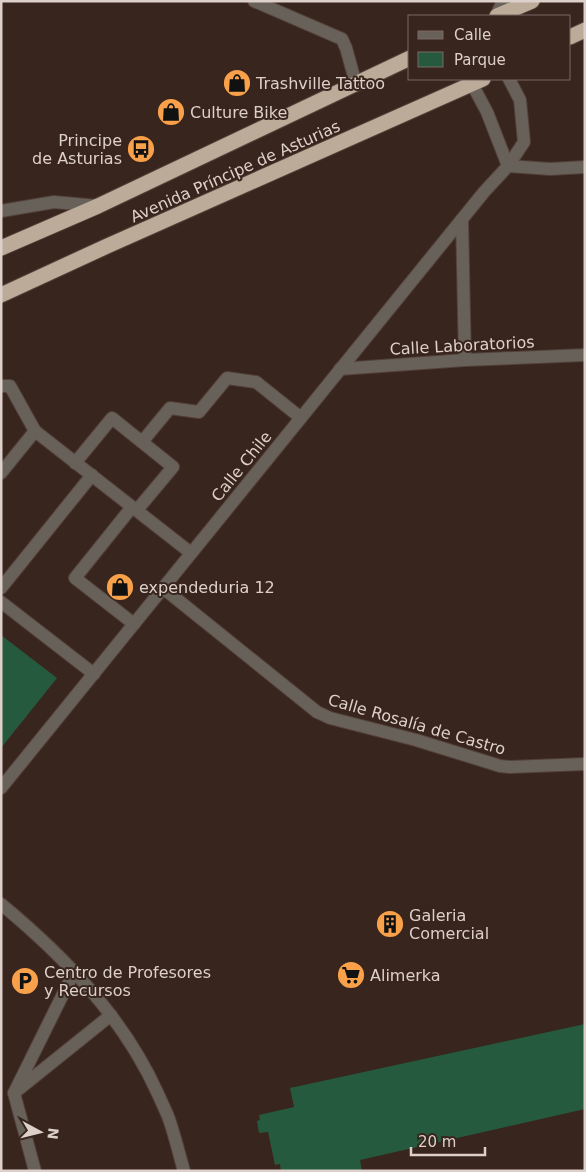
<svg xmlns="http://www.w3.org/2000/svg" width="586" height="1172" font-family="'DejaVu Sans',sans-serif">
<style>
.green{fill:#255a3e}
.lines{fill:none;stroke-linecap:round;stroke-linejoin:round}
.street-casing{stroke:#524039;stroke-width:14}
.highway-casing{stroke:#524039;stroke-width:17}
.street{stroke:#686159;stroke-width:12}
.highway{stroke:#bcab99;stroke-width:15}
.labels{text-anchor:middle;stroke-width:4;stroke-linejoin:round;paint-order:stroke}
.poi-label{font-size:16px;fill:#ddd0ca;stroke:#38251d;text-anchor:start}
.street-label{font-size:16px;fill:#ddd0ca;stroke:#38251d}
</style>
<rect width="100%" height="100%" fill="#38251d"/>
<g class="green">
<path d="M1,635L57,678L1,748Z"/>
<path d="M585,1024V1109L360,1160L362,1171H281L280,1164L275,1165L268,1132L259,1133L257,1121L260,1120L259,1115L294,1107L290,1088Z"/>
</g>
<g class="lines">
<defs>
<g id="street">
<path d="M254,1L342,39L346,48L356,84"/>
<path d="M496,16L503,1"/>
<path d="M472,84L487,112L508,166"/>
<path d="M508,166L550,169L585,167"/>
<path d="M1,211L54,202L98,206"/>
<path d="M462,219L465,360"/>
<path d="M340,369L465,360L585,355"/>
<path d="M1,386H10L35,431L1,473"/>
<path d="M35,431L191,553"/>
<path d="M142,442L170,408L199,412L227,378L256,382L301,418"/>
<path d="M75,463L112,418L173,467L137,510"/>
<path d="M132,507L75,578L134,624"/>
<path d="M1,588L92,475"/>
<path d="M163,588L317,712L330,718L416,740L500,766L510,767L585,764"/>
<path d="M1,602L94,674"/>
<path d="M1,788L484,192L508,166L524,142L520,100L509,79"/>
<path d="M1,904C65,957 124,1018 158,1094C162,1103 166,1111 169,1119C175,1136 179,1154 184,1171"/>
<path d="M74,972L14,1093L111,1015"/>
<path d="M14,1093L35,1171"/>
</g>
<g id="highway">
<path d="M497,16L532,1"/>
<path d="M570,37L585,30"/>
<path d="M1,248L98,206L410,58"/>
<path d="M1,295L105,247L483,79"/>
</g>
</defs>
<use href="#street" class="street-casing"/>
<use href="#highway" class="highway-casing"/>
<use href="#street" class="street"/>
<use href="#highway" class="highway"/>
</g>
<defs>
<symbol id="shop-disc" viewBox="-11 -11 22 22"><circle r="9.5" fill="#f8a14a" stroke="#38251d"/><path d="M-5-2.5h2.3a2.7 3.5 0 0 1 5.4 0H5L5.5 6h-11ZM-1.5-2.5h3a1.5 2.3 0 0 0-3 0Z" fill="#111"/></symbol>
<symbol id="bus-disc" viewBox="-11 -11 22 22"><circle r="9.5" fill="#f8a14a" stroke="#38251d"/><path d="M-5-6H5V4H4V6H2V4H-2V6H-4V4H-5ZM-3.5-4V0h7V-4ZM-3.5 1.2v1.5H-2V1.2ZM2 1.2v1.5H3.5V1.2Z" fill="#111"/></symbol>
<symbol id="building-disc" viewBox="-11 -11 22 22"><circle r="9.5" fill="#f8a14a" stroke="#38251d"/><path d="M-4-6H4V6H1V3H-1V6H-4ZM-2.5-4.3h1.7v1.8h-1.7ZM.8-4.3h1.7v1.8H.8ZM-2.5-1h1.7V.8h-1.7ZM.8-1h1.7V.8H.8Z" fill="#111"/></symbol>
<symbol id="supermarket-disc" viewBox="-11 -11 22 22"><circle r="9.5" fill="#f8a14a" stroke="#38251d"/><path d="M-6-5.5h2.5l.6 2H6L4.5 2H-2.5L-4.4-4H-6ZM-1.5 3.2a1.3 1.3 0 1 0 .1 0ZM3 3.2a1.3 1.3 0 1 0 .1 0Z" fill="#111"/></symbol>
<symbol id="parking-disc" viewBox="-11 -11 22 22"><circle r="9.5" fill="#f8a14a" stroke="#38251d"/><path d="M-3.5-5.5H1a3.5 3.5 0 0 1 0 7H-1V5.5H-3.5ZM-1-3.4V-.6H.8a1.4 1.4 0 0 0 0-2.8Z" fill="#111"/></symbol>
</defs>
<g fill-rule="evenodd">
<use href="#shop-disc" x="221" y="67" width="32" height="32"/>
<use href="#shop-disc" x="155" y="96" width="32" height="32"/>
<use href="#bus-disc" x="125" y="133" width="32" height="32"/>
<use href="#shop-disc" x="104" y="571" width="32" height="32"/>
<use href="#building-disc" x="374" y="908" width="32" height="32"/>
<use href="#supermarket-disc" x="335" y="959" width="32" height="32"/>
<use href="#parking-disc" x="9" y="965" width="32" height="32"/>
</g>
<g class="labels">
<g class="poi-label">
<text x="256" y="89">Trashville Tattoo</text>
<text x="190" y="118">Culture Bike</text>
<text x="122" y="146" text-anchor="end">Principe<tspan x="122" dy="18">de Asturias</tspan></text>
<text x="139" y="593">expendeduria 12</text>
<text x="409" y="921">Galeria<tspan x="409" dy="18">Comercial</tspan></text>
<text x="44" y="978">Centro de Profesores<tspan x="44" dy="18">y Recursos</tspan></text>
<text x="370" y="981">Alimerka</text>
</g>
<g class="street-label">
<text transform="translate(235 171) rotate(-24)" y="6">Avenida Príncipe de Asturias</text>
<text transform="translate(462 345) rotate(-3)" y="6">Calle Laboratorios</text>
<text transform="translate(241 466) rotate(-51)" y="6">Calle Chile</text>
<text transform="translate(417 724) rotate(16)" y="6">Calle Rosalía de Castro</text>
</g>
</g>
<rect width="586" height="1172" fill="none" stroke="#ddd0ca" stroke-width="5"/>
<rect x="408" y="15" width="162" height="65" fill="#38251d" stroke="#7a6962"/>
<rect x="418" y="31" width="25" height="8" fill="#686159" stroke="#7a6962"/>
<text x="454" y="40" font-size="15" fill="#ddd0ca">Calle</text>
<rect x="418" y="52" width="25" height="15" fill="#255a3e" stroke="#7a6962"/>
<text x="454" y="65" font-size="15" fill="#ddd0ca">Parque</text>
<g transform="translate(40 1132) rotate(97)" stroke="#38251d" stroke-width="4" paint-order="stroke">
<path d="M0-4L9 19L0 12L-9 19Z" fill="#ddd0ca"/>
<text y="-8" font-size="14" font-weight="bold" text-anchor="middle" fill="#ddd0ca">N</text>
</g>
<path d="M411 1147v8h74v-8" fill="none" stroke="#ddd0ca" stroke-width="2.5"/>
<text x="418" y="1147" font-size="15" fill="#ddd0ca" stroke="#38251d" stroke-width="4" paint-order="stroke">20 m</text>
</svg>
